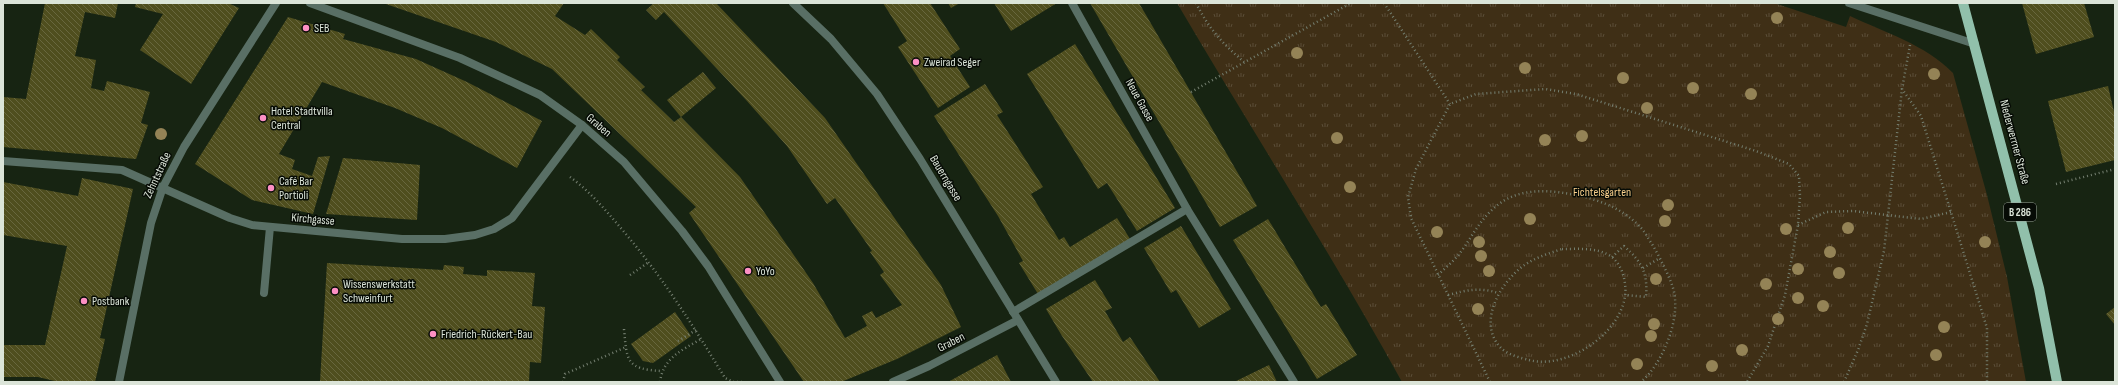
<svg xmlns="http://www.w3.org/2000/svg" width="2118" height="385" font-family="'Sofia Sans Condensed',sans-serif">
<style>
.grass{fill:url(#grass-tufts)}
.building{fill:url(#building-back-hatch)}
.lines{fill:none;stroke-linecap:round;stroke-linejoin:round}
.path{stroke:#747f70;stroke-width:2.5;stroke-dasharray:1 3;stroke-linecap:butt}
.service{stroke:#596f65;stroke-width:8}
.minor{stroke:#596f65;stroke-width:8}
.primary{stroke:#91c0ab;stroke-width:10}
.tree{fill:#948356}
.poi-dot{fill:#fc8fc3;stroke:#060b05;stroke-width:1.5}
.labels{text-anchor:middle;stroke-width:3;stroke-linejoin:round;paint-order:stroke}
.shield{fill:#060b05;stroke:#9ba399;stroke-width:1}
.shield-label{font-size:11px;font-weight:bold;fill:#dbe4d8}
.poi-label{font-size:12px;fill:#dbe4d8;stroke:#060b05;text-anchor:start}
.street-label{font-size:12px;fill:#dbe4d8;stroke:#060b05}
.park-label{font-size:12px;fill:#fbd18d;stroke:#060b05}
</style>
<defs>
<pattern id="grass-tufts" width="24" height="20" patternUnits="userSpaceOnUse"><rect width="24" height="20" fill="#3f2f16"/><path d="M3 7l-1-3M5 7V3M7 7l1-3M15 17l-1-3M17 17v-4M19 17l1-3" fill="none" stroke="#5a4d37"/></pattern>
<pattern id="building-back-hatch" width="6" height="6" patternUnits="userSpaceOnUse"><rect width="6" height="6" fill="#4f4e1e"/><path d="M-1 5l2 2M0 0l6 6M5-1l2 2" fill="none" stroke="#68673e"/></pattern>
</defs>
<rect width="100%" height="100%" fill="#172412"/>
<path class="grass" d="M1177,3H1774L1846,27L1850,16C1884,32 1926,45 1953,73L1987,195L2007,277L2026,382H1402C1331,253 1251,129 1177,3Z"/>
<g class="building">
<path d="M45,3H118L115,18L85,12L75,56L96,60L91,88L104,91L107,81L150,92L141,123L148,125L136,159L3,147V97L26,99Z"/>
<path d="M136,3H228L239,8L191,84L140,50L163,14L135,7Z"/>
<path d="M383,3H564L555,16L585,35L591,29L620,57L617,60L645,87L641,90L674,122L681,117L740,177L813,283L845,338L867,326L862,316L872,311L876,318L902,305L880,275L884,272L870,252L872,251L835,198L827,204L787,146L747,101L664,12L656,20L646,10L654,3H716L825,118L941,285L961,327L897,359L841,382H804L689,213L696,207L552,69L496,42Z"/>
<path d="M883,3H930L960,49L950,56L970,87L938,108L898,47L907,41Z"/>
<path d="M948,3H960L951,8Z"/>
<path d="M994,3H1057L1011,31Z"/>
<path d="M1090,3H1139L1257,206L1220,227Z"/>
<path d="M2022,3H2084L2094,37L2036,54Z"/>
<path d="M288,17L345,34L343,39L416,59L467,82L542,121L517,168L442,128L395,108L322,82L279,154L295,160L292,169L312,176L318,157L330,156L313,214L252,200L195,164Z"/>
<path d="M1075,44L1175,208L1137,231L1107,183L1098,189L1027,74Z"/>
<path d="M703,72L716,88L681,117L667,100Z"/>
<path d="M985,84L1003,112L997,115L1043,187L1031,194L1059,240L1064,237L1070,247L1117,218L1130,239L1038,294L1019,263L1023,261L998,216L934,116Z"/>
<path d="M2108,86L2115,116V160L2066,172L2048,101Z"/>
<path d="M343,158L420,165L417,220L326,214Z"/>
<path d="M82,178L133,189L100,338L105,339L95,382H59L38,377H3V345H45L67,246L3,235V182L78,196Z"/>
<path d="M1268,219L1321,307L1326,304L1357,355L1317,379L1233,240Z"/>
<path d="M1181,226L1231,309L1199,328L1176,290L1171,293L1144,248Z"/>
<path d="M327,263L443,270L444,265L464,267L463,274L487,276V270L535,273L532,306L545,307L541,363L530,362L529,382H320Z"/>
<path d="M1095,280L1112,308L1105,311L1123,342L1130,337L1160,382H1093L1062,336L1046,309Z"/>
<path d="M2115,307V325L2106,314Z"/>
<path d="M675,312L691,336L653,363L643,361L631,344Z"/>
<path d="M997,355L1011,382H948Z"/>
<path d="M1269,365L1277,382H1234Z"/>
</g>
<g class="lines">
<g class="path">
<path d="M1196,3C1209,29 1222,43 1244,62"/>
<path d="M1384,3L1450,104"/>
<path d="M1910,45L1902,89L1921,116L1987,328V382"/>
<path d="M1191,92L1351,3"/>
<path d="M570,177C591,192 608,213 625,233C663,278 694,327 725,378L733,382H743"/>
<path d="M2056,184L2115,169"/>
<path d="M1798,225L1826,212L1853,211L1921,219L1951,212"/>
<path d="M1562,249C1578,249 1598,247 1612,257C1620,264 1624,274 1625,284C1631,327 1570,371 1529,360C1521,358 1509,355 1502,349C1479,327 1495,293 1514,274C1527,260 1544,255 1562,249Z"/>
<path d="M1612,257L1624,246C1642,262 1648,273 1646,297L1626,295"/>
<path d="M1643,268L1660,258"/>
<path d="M630,275L649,262"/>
<path d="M1438,275C1445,268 1454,261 1460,253C1474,234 1483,213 1505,200C1523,190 1544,190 1564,193C1591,197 1621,206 1640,227C1645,231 1648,239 1652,244C1660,258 1668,273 1673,288C1682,317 1663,363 1641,382"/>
<path d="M1448,295C1467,290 1480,287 1498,293"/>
<path d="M624,329C627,361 626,369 661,371"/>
<path d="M678,341L696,330"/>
<path d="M563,382L565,374L626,347"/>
<path d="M660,382C663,358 682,350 701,339"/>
<path d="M1490,382L1411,218L1408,197L1416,169L1450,104L1476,94L1545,89L1576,94L1756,151L1789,164L1799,176L1800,196L1798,225L1785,295L1768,346L1747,382"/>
<path d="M1844,382L1858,350L1867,324L1884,251L1902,89"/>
</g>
<path class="service" d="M264,293L270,227"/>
<g class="minor">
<path d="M310,3L460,58L540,95L582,125L624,162L682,231L708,266L780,382"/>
<path d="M793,3L831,39L877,94L920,159L1056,382"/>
<path d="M1072,3L1187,209L1294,382"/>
<path d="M1849,3L1975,44"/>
<path d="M3,161L122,170L230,218L252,225L402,239H445L475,235L494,229L512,218L582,125"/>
<path d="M1013,312L1187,209"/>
<path d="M119,382L151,223L163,187L184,147L276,3"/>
<path d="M893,382L929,366L1018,320"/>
</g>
<path class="primary" d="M1963,3L2039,288L2057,382"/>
</g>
<g class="tree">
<circle cx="1777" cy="18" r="6"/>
<circle cx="1297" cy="53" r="6"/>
<circle cx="1525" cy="68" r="6"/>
<circle cx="1934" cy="74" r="6"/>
<circle cx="1623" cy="78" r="6"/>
<circle cx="1693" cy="88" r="6"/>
<circle cx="1751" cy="94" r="6"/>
<circle cx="1647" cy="108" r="6"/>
<circle cx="161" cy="134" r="6"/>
<circle cx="1582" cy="136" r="6"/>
<circle cx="1337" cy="138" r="6"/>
<circle cx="1545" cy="140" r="6"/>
<circle cx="1350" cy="187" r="6"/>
<circle cx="1668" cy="205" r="6"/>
<circle cx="1530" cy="219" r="6"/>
<circle cx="1665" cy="221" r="6"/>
<circle cx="1848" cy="228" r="6"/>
<circle cx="1786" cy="229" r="6"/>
<circle cx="1437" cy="232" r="6"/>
<circle cx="1479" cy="242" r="6"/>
<circle cx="1985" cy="242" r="6"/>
<circle cx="1830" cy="252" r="6"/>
<circle cx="1481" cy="256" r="6"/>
<circle cx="1798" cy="269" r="6"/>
<circle cx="1489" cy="271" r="6"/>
<circle cx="1839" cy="273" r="6"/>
<circle cx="1656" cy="279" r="6"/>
<circle cx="1766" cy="284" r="6"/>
<circle cx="1798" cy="298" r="6"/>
<circle cx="1823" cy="306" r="6"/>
<circle cx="1478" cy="309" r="6"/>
<circle cx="1778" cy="319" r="6"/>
<circle cx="1654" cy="324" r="6"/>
<circle cx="1944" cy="327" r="6"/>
<circle cx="1651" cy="336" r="6"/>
<circle cx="1742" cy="350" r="6"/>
<circle cx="1936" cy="355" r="6"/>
<circle cx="1637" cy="364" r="6"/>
<circle cx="1712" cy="366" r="6"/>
</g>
<g class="poi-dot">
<circle cx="306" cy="28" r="4"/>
<circle cx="916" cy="62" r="4"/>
<circle cx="263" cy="118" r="4"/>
<circle cx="271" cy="188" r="4"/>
<circle cx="748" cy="271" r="4"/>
<circle cx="335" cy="291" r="4"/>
<circle cx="84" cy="301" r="4"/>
<circle cx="433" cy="334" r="4"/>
</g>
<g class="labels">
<rect class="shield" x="2004" y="203" width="32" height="18" rx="3"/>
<g class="shield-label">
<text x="2020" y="216">B 286</text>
</g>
<g class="poi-label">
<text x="314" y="32">SEB</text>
<text x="924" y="66">Zweirad Seger</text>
<text x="271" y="115">Hotel Stadtvilla<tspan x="271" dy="14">Central</tspan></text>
<text x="279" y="185">Café Bar<tspan x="279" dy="14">Portioli</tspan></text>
<text x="756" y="275">YoYo</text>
<text x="343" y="288">Wissenswerkstatt<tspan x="343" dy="14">Schweinfurt</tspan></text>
<text x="92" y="305">Postbank</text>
<text x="441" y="338">Friedrich-Rückert-Bau</text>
</g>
<g class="street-label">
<text transform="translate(1140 100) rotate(61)" y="4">Neue Gasse</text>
<text transform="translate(599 125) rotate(40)" y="4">Graben</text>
<text transform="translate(2015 142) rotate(75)" y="4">Niederwerrner Straße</text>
<text transform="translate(157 175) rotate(-65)" y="4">Zehntstraße</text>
<text transform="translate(946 178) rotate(59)" y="4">Bauerngasse</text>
<text transform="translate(313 219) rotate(5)" y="4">Kirchgasse</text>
<text transform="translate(951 342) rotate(-27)" y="4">Graben</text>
</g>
<g class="park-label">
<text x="1602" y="196">Fichtelsgarten</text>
</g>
</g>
<rect width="2118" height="385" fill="none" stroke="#dbe4d8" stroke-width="8"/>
</svg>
